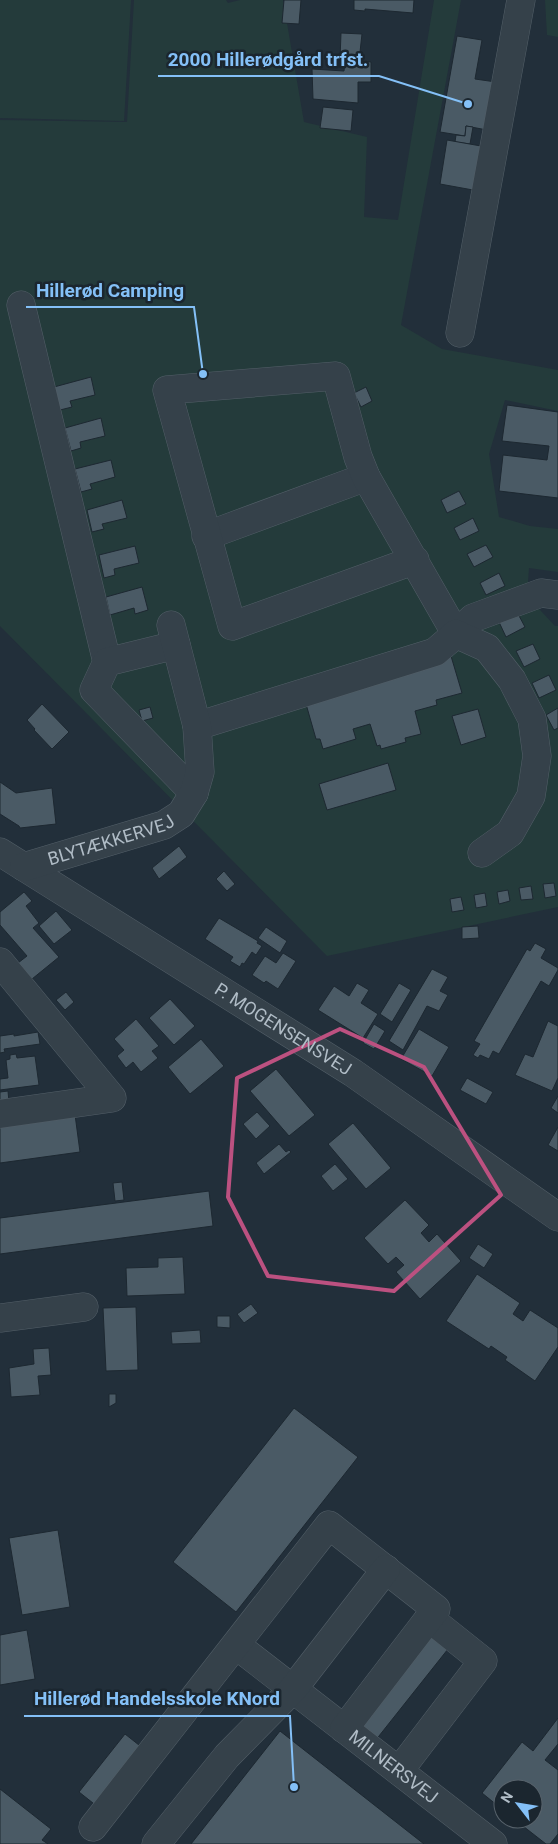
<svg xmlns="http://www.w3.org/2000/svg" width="558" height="1844" font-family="Roboto,sans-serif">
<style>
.green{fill:#243b3b}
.building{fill:#4a5a65;stroke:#1d2831}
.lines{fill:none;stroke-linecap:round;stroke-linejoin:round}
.minor-casing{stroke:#535f68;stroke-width:29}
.minor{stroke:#35414a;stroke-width:28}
.marked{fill:none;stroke:#bc5180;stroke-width:4;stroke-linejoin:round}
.labels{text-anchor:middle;stroke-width:5;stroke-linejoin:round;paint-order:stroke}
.street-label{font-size:18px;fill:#b0bcc6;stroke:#1b262f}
.leader{fill:none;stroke:#84c0f7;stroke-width:2}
.callout-dot{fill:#84c0f7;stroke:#1b262f;stroke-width:2}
.callout-label{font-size:19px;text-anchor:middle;font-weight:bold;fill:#84c0f7;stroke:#1b262f;stroke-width:5;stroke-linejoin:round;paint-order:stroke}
</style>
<rect width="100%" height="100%" fill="#222f3a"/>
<g class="green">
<path d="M0,0H131L124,121L0,118Z"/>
<path d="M134,0H226L228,3L240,0H283L304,122L367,137L364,217L398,220L434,0H461L401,325L442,349L558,370V411L505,400L489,454L499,517L530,526L558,529V572L529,568L527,596L555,626H558V907L327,956L0,626V120L127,122Z"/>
<path d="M545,0H558V37L547,35Z"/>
</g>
<g class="building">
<path d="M284,0H301L299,24L282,23Z"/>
<path d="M354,0H414L413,13L365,9V11L354,10Z"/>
<path d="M341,33L362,34L359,61L371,62V82H358V103L313,99L312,69L344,71L345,61L340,60Z"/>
<path d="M457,36L482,40L475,79L496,82L487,130L466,126L465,136L440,132Z"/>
<path d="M323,107L353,110L351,131L320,128Z"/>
<path d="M466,126L473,127L470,144L455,142L456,135L465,136Z"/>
<path d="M447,140L481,146L473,190L440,184Z"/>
<path d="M91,377L95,395L70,401L72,407L60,410L54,387Z"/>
<path d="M366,387L372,401L361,407L354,393Z"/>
<path d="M507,405L558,412V498L499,491L503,455L547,460L549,446L502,441Z"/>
<path d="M101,418L105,436L80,442L81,448L71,451L65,428Z"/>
<path d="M111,460L115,477L90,484L92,489L81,492L75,469Z"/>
<path d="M459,491L466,504L447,513L441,500Z"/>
<path d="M122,500L127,518L102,524L104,529L92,532L87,510Z"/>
<path d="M473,518L479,531L460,540L454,528Z"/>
<path d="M486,545L493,557L474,567L467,554Z"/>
<path d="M135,546L139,563L114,569L115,575L104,578L99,555Z"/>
<path d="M499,573L505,586L486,595L480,583Z"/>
<path d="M142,587L148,610L135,614L134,608L110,615L106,597Z"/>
<path d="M517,612L525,627L506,637L499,622Z"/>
<path d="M533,644L540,659L524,667L516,651Z"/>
<path d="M451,656L462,693L436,700L437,705L415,711L421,734L405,738L406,742L381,749L380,745L377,746L370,724L353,729L356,739L323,749L320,739H316L304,697Z"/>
<path d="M549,675L556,690L539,698L532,683Z"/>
<path d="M42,704L69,732L52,749L34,730L35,729L27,720Z"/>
<path d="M150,707L153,718L142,721L139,710Z"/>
<path d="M558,708V728L554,730L546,715Z"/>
<path d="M478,709L486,737L461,745L452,716Z"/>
<path d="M388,763L396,790L327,810L319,784Z"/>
<path d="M0,782L16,793L52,788L56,824L20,828L19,826L0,814Z"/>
<path d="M179,846L187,857L159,879L152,868Z"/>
<path d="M224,871L235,884L227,891L216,879Z"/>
<path d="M554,883L556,896L545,898L543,884Z"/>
<path d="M531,886L533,899L521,900L519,888Z"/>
<path d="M508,890L510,901L499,904L497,892Z"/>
<path d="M24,892L32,901L26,906L39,923L33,928L59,957L32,979L18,963L27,956L0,925V912Z"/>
<path d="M485,893L487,906L476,908L474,895Z"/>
<path d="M461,897L464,910L452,912L450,899Z"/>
<path d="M56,911L72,930L54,944L39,926Z"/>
<path d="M219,918L258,941L257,943L262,946L256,955L252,952L244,964L242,963L240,967L230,961L233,957L205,939Z"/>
<path d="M478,926L479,938L462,939V927Z"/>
<path d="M266,927L287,941L280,953L258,938Z"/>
<path d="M535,943L546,949L541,958L558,968V970L549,986L541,981L499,1054L493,1051L489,1059L480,1055L478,1058L473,1055L480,1044L474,1041L527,949L530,951Z"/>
<path d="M283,953L296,961L278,989L266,981L264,983L252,975L265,956L276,963Z"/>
<path d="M432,969L448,977L440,991L448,995L439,1011L427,1006L403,1050L389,1041Z"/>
<path d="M357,983L369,990L361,1003L378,1014L363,1038L318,1010L334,986L349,996Z"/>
<path d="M399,983L411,990L392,1022L380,1014Z"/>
<path d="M66,992L74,1002L65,1010L56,1000Z"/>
<path d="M170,999L195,1026L174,1045L149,1018Z"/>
<path d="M136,1019L159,1046L152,1051L158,1058L141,1072L133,1062L126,1068L117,1056L124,1050L114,1039Z"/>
<path d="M548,1021L558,1026V1078L552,1091L515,1075L525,1054L533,1057Z"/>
<path d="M374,1024L385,1031L374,1049L363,1043Z"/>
<path d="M419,1029L449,1047L432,1076L401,1059Z"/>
<path d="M38,1032L40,1044L4,1049L5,1052L0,1053V1036L14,1034V1036Z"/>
<path d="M201,1039L224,1066L190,1094L168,1067Z"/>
<path d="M16,1054L17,1058L35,1056L39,1085L0,1090V1079L8,1078L6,1060L10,1059V1055Z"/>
<path d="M276,1069L315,1115L289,1136L250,1091Z"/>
<path d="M467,1078L493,1092L486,1104L460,1090Z"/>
<path d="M8,1091L9,1102L0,1104V1092Z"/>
<path d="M558,1096V1113L551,1108Z"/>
<path d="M74,1107L80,1152L0,1163V1117Z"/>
<path d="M257,1112L270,1126L256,1139L243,1124Z"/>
<path d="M353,1123L391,1168L366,1189L328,1144Z"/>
<path d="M558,1127V1151L548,1145Z"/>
<path d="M279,1144L286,1152L289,1150L291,1152L264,1174L256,1163Z"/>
<path d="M335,1164L348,1179L333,1191L321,1176Z"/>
<path d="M122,1182L124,1200L115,1201L113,1183Z"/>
<path d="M209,1191L213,1226L0,1254V1218Z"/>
<path d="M405,1200L429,1225L421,1233L429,1242L437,1234L461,1261L420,1299L396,1272L404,1265L396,1257L388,1264L364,1238Z"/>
<path d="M478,1244L493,1254L484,1268L469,1258Z"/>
<path d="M183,1257L185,1294L127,1296L126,1268L158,1267V1258Z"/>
<path d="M477,1274L520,1303L513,1314L523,1321L530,1310L558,1328V1347L535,1381L505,1360L507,1357L491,1346L489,1349L446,1321Z"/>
<path d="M251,1304L258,1313L244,1323L237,1314Z"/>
<path d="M136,1307L138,1370L106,1371L103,1308Z"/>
<path d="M217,1316H230V1328L217,1327Z"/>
<path d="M200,1330L201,1343L172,1344L171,1332Z"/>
<path d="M49,1348L51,1375L38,1376L40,1395L11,1397L9,1368L34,1364L33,1349Z"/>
<path d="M109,1394H116V1403L109,1407Z"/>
<path d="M294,1408L358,1457L236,1612L173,1562Z"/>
<path d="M58,1530L70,1607L22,1615L9,1538Z"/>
<path d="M27,1630L35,1679L0,1685V1635Z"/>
<path d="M429,1634L448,1649L375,1741L358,1728Z"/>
<path d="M558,1718V1744L545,1760L558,1770V1834L550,1844H546L514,1819H533V1789H503V1810L482,1793L522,1742L533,1751Z"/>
<path d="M280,1731L424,1844H191Z"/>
<path d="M125,1734L144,1749L98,1807L79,1792Z"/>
<path d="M0,1789L51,1829L42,1840L48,1844H0Z"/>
</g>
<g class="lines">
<defs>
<g id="minor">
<path d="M21,305L107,662"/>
<path d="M460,333L521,0"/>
<path d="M206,536L366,477"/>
<path d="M415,560L232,626L167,390L336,376L358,457L366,477L456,634L473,618L541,593L558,595"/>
<path d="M176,645L107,662L94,690L194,793"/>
<path d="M197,726L435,652L456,634L487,648L512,680L532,719L537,756L531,796L510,833L482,853"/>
<path id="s1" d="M0,852L353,1073L558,1217"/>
<path id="s2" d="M24,867L164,825L181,814L194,793L200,772L197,726L171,625"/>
<path d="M0,962L112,1098L0,1114"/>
<path d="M0,1318L84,1307"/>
<path id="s3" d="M236,1645L493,1844"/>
<path d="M399,1771L483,1661L429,1618"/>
<path d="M93,1827L329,1525L436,1609L344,1729"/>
<path d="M156,1844L227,1756L293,1689L386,1569"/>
</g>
</defs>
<use href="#minor" class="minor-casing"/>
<use href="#minor" class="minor"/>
</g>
<path class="marked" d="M340,1029L424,1067L501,1195L394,1291L268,1276L228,1197L237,1078Z"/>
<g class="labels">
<g class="street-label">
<text dy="6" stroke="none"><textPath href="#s2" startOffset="91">BLYTÆKKERVEJ</textPath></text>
<text dy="6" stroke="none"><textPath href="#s1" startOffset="334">P. MOGENSENSVEJ</textPath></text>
<text dy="6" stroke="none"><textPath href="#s3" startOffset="199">MILNERSVEJ</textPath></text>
</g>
</g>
<path class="leader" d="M468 104L379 76H158M203 374L194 307H26M294 1787L290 1716H24"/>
<g class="callout-dot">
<circle cx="468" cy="104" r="5"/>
<circle cx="203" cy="374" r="5"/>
<circle cx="294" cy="1787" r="5"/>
</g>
<g class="callout-label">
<text x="268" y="66">2000 Hillerødgård trfst.</text>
<text x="110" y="297">Hillerød Camping</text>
<text x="157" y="1705">Hillerød Handelsskole KNord</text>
</g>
<g transform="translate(518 1804) rotate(301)"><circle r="24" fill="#1b262f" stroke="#57626b"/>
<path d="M0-4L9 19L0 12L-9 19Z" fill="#84c0f7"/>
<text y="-8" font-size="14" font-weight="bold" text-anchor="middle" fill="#b0bcc6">N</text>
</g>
</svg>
